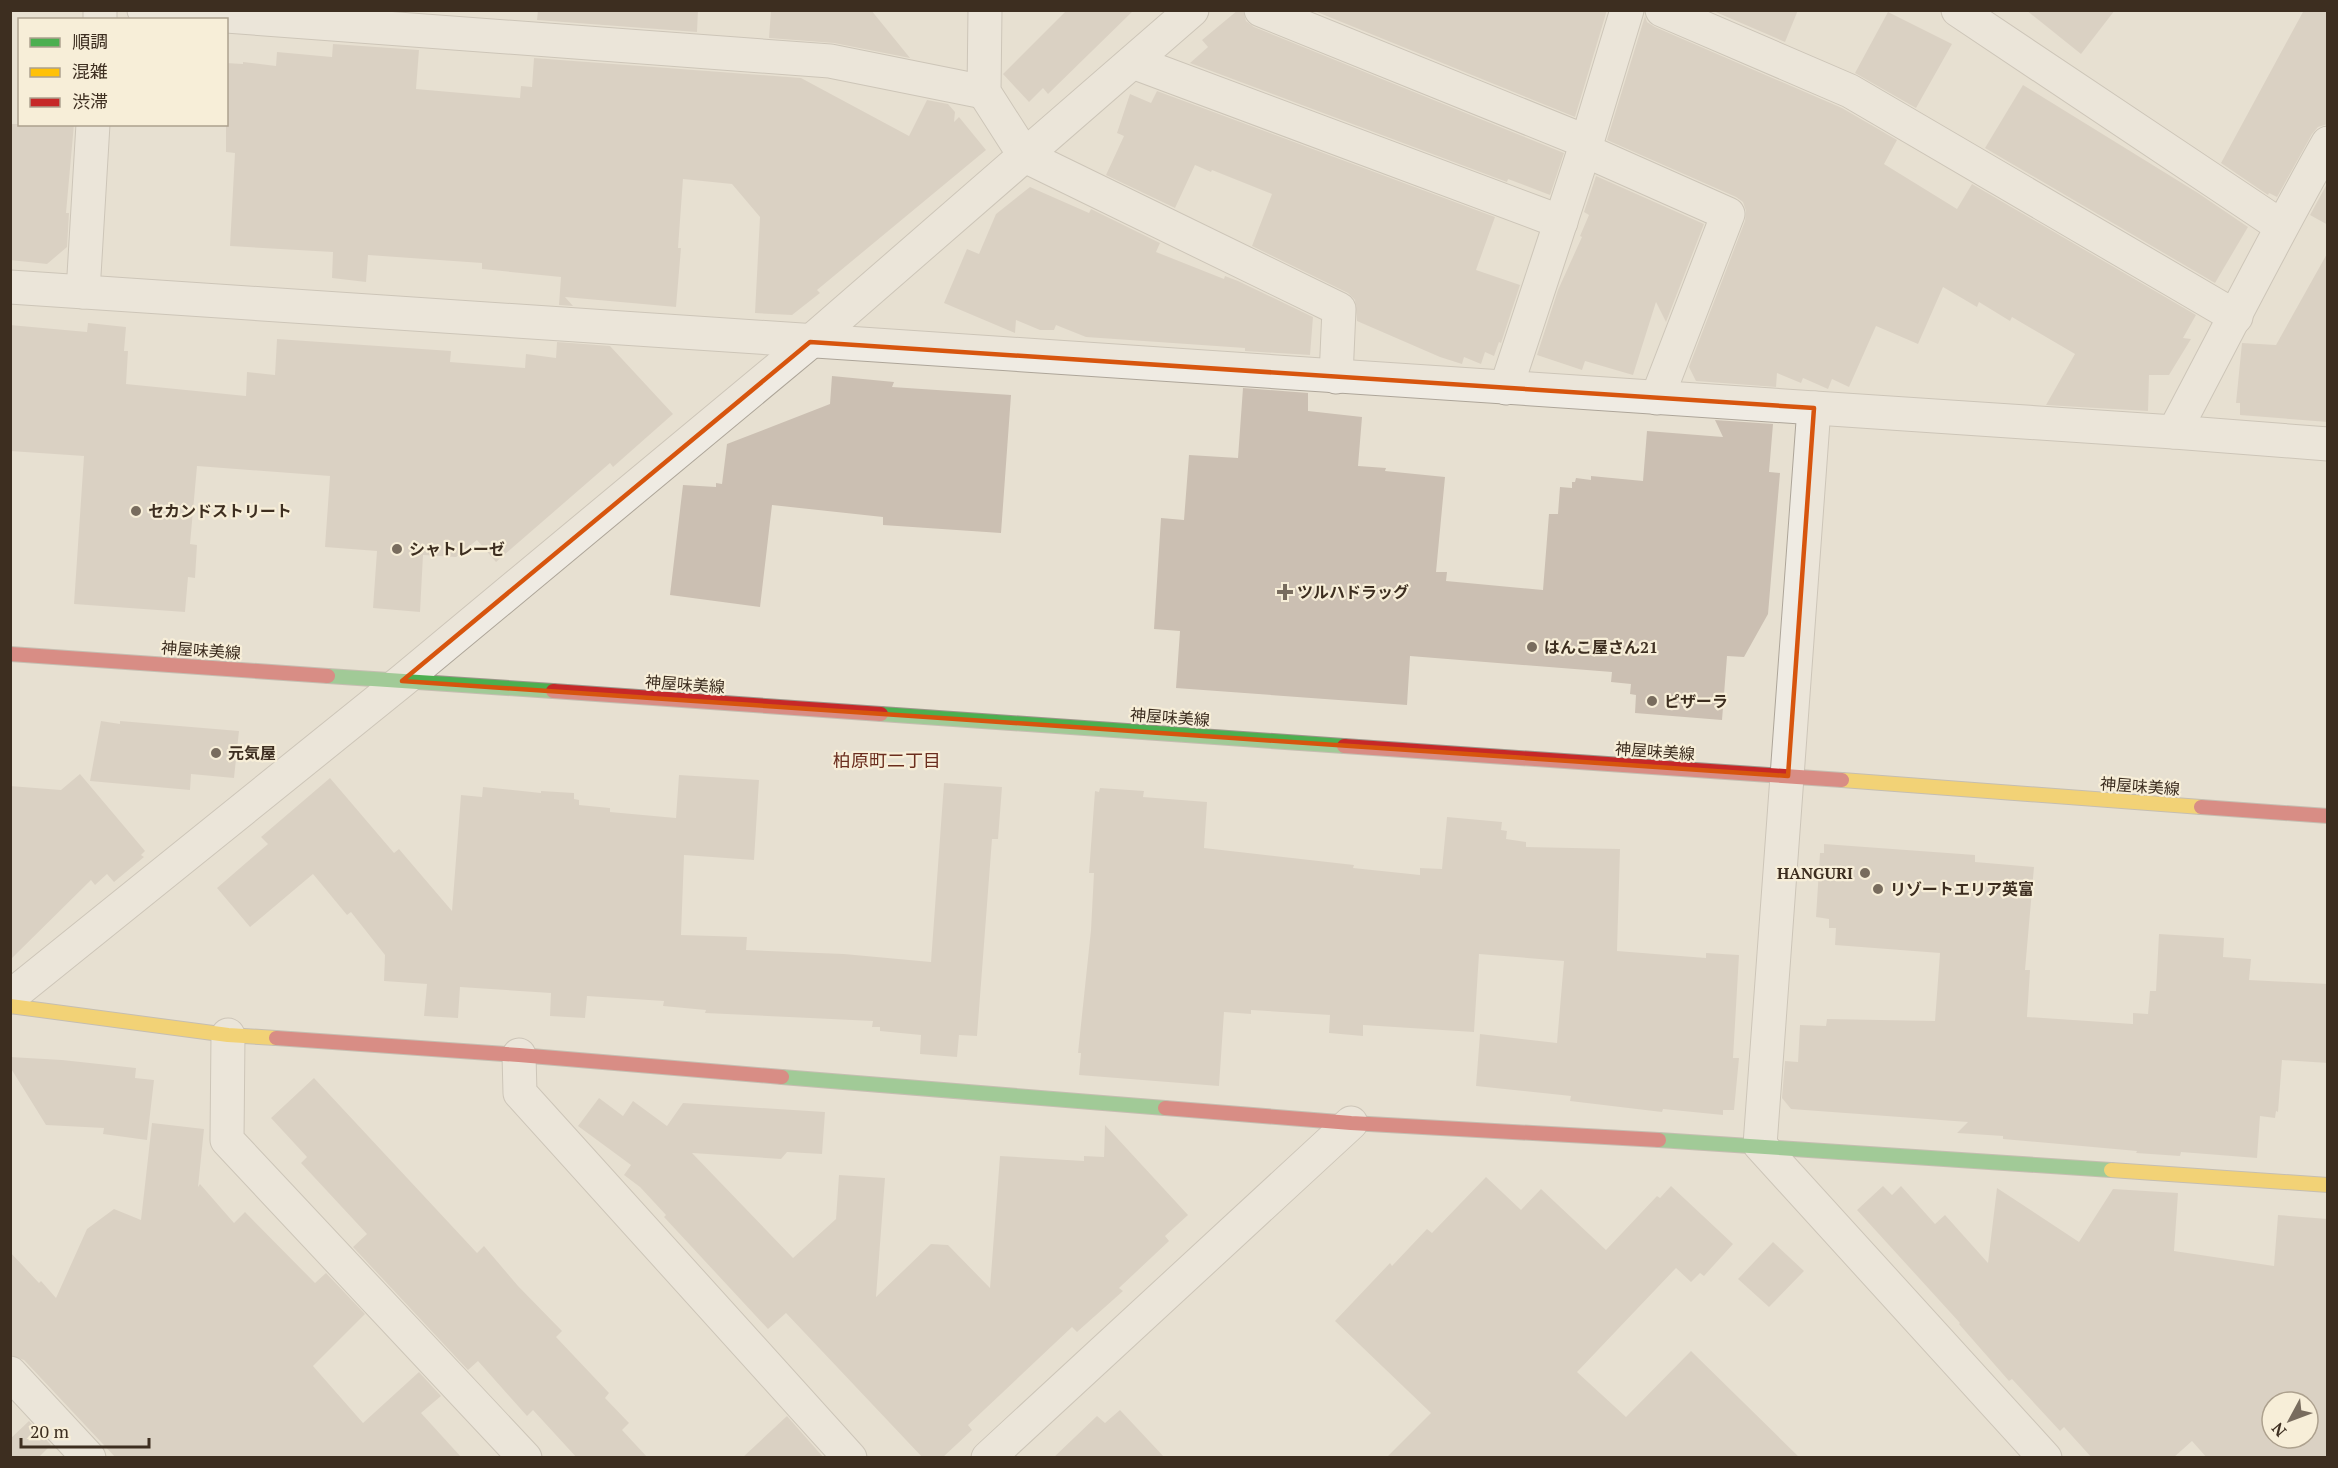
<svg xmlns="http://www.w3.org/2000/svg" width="2338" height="1468" font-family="'PT Serif','Noto Sans JP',serif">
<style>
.building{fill:#cbbfb2;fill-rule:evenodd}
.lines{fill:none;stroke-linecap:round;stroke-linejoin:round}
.street-casing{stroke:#ada599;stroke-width:35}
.fast-casing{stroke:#9c958a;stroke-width:16}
.slow-casing{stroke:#9c958a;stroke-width:16}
.jam-casing{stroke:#9c958a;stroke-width:16}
.street{stroke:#efebe3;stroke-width:33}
.fast{stroke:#4caf50;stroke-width:14}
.slow{stroke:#ffc107;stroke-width:14}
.jam{stroke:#c62828;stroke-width:14}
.marked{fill:none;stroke:#d7550e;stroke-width:4.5;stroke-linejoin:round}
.poi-dot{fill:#786c5e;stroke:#f7eed8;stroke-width:2}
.labels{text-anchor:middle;stroke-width:4.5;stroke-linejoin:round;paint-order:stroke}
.poi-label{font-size:16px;font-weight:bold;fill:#3d2e20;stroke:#f7eed8;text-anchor:start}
.street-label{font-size:16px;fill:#3d2e20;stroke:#f7eed8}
.neighbourhood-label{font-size:18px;fill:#6b2e1e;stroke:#f7eed8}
</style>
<rect width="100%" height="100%" fill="#e7e0d1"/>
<g class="building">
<path d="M538,10H698L697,32L537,20Z"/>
<path d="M771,10H871L910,58L834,43L769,38Z"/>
<path d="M1067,10H1134L1048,94L1043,88L1029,102L1003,74Z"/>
<path d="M1238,10H1243L1246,21L1254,27L1564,153L1550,195L1508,179L1507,182L1190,63L1208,47L1202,40Z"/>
<path d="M1312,10H1607L1575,117Z"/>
<path d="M1711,10H1798L1785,42Z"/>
<path d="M2026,10H2115L2081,54Z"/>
<path d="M2304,10H2328V124L2318,127L2312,134L2277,197L2269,193L2268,195L2221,163Z"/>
<path d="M1888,12L1952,44L1916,108L1855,73Z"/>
<path d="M1645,16L1647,22L1655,27L1842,108L1897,140L1884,164L1957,209L1972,184L2196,315L2183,338L2191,339L2169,375H2149L2148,411L2046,405L2075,354L2012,317L2010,321L1979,302L1977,307L1943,287L1918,344L1876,326L1849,387L1832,379L1828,389L1803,378L1801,383L1777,373L1776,387L1696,381L1689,367L1745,221L1746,211L1743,202L1736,197L1607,140Z"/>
<path d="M333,44L419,50L416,89L520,98L521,86L532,87L534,58L801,78L909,136L927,100L948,104L955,112L954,122L959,117L986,150L817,290L820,293L792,315L755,313L760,217L732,184L683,179L678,248H681L676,307L565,297L573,306L559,305L561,277L482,269V263L368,255L366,282L332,278L333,252L230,246L235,153L226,152V63L243,64V62L276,66L277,52L332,57Z"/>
<path d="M2023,85L2198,193L2248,227L2215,283L1985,148Z"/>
<path d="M1157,91L1495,217L1476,270L1520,285L1501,343L1499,342L1494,356L1485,352L1481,364L1464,357L1462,364L1440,357L1357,321L1355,300L1348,293L1252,246L1272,194L1212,170L1211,172L1195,165L1175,208L1106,175L1124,136L1117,133L1130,94L1151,103Z"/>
<path d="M10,124H74L66,213H69L67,247L47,264L10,260Z"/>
<path d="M1596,176L1704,224L1666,322L1656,302L1633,375L1585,361L1582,370L1537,355L1558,290L1582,237L1580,236L1589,215L1584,212Z"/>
<path d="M2328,182V225L2310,215Z"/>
<path d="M1030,187L1089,213L1091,209L1160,243L1156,252L1224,279L1225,276L1238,281L1313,317L1310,355L1245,351V348L1086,337L1056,325L1054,330H1040L1016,320L1015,333L944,303L967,249L979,254L996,214Z"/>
<path d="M2328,252V422L2240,415V403H2236L2242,343L2276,345Z"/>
<path d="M88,323L126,327L124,351H128L126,384L246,396L247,372L275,375L277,339L451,351L450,362L525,368L526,354L556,358L557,342L610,346L673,414L613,467L610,463L496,562L477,540L456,557L423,555L420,612L373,608L377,551L325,547L330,476L197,466L190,544L197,545L195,578L188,577L185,612L74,604L84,456L10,451V325L87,332Z"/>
<path d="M832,376L894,382L892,387L1011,395L1001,533L883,525V517L772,505L760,607L670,595L683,485L716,487V483L722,484L727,444L830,404Z"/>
<path d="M1243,388L1308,393V411L1362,417L1358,466L1386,468L1385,471L1445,477L1436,572H1447L1446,581L1543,590L1549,514H1558L1560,487L1572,488V482H1575L1576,478L1591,480V476L1643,481L1647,431L1723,437L1715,420L1773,424L1769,472L1780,473L1768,614L1744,657L1727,656L1722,720L1635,713L1636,695L1630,694L1631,684L1611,682L1612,672L1410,656L1407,705L1176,688L1180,631L1154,629L1161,518L1184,520L1189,455L1238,458Z"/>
<path d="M101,721L120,724V721L239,731L234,778L191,774L190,790L90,781Z"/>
<path d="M80,774L145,851L141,855L144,857L114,882L107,874L95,885L91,880L10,960V786L61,790Z"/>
<path d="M679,775L759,780L754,860L684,855L681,935L747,937L746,950L844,954L931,962L944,783L1002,787L998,839H992L977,1036L959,1035L957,1057L920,1054L921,1035L880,1031V1027H872L873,1021L705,1013L706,1010L663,1006L664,1001L587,996L585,1018L550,1016L551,993L460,987L458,1018L424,1016L427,984L384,981L385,955L351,912L347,915L313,874L250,927L217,888L268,844L261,837L330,778L394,853L399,849L452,911L461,795L482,797L483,787L541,793V791L574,793V799L579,800V805L610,808V812L676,818Z"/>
<path d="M1100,788L1144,791L1143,797L1207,802L1204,848L1354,865L1353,868L1420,875V868L1442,869L1447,817L1502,822L1501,830L1507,831L1506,839L1526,842V847L1620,849L1617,951L1706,958V953L1739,955L1733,1058H1739L1734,1110H1723V1115L1663,1109L1662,1112L1570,1101L1571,1096L1476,1086L1480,1034L1557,1043L1564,961L1479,954L1474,1032L1363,1025V1036L1329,1033L1330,1015L1251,1010V1014L1224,1012L1219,1086L1079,1075L1081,1053H1078L1091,930L1094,873H1089L1095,791L1099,792Z"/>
<path d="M1824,844L1975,855V862L2034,867L2025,970H2030L2027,1017L2133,1024V1013L2148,1014L2150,991H2156L2159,934L2224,938L2223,957L2251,959L2249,980L2328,984V1063L2282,1060L2278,1112L2276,1111L2275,1118L2260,1116L2257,1158L2181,1152L2180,1156L2136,1153L2137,1151L2003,1139V1136L1957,1133L1968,1122L1791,1109L1782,1098L1785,1061L1798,1062L1800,1025L1826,1026L1827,1019L1935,1021L1940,953L1835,945L1836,928H1829V919L1816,917L1820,853H1824Z"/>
<path d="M10,1057L62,1060L136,1068L135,1078L154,1080L147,1140L103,1134L104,1128L46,1125L10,1067Z"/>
<path d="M314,1078L477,1253L484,1246L518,1286L562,1331L556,1337L609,1393L605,1398L629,1423L622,1430L648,1458H577L533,1410L527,1416L478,1361L468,1370L353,1247L367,1234L301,1163L307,1157L271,1118Z"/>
<path d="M599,1098L623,1116L633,1101L667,1126L683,1103L825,1112L822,1154L787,1152L781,1159L692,1153L793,1258L836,1219L839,1175L885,1178L876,1297L931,1244L948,1245L990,1288L1000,1156L1084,1161V1156L1104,1157L1105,1125L1188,1215L1165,1236L1169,1241L1119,1288L1123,1291L1077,1332L1072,1327L968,1425L972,1430L942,1458H923L786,1313L768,1329L664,1217L666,1215L640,1187L624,1175L631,1165L578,1126Z"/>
<path d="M152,1123L204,1129L198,1187L200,1184L234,1223L245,1212L315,1283L326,1273L365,1314L313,1366L363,1423L419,1372L441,1396L421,1413L462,1458H116L24,1360L10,1355V1252L39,1283L41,1281L56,1298L87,1229L114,1209L141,1220Z"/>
<path d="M1486,1177L1521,1210L1541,1189L1606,1250L1657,1196L1660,1198L1671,1186L1733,1244L1704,1276L1700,1273L1691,1282L1676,1268L1577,1372L1626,1417L1691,1351L1800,1458H1386L1431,1413L1335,1321L1390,1263L1392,1266L1427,1229L1432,1233Z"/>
<path d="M1883,1186L1892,1195L1901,1186L1935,1224L1945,1215L1988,1263L1997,1188L2079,1242L2113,1189L2178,1193L2174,1251L2274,1266L2278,1215L2328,1219V1458H2207L2192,1441L2173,1458H2092L2064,1427L2060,1431L2012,1379L2009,1381L1959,1324L1960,1323L1857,1210ZM2272,1402H2308V1438H2272Z"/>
<path d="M1773,1242L1804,1271L1769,1307L1738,1279Z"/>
<path d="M1120,1410L1165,1458H1053L1097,1416L1105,1423Z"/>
<path d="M787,1416L824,1458H742Z"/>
<path d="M29,1421L51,1445L38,1458H10V1439Z"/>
</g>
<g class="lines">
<defs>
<g id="street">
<path d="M144,10L830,61L984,92"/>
<path d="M985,10L984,92L1025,156L1339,309L1336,377"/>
<path d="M1261,10L1587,142"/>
<path d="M1662,10L1850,91L2236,317"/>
<path d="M1958,10L2281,226"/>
<path d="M100,20V10"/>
<path d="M1133,62L1561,222"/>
<path d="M1584,150L1728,214L1657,398"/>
<path d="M10,287L2174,432L2328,444"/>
<path d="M83,292L93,124"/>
<path d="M1506,388L1587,142L1627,10"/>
<path d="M1814,408L1760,1145L2045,1458"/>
<path d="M2174,432C2225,336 2274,238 2328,143"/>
<path d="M10,997L402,681L810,342L1192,10"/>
<path d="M228,1035L227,1140L525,1458"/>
<path d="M519,1055L520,1093L850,1458"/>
<path d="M10,1373L89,1458"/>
<path d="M988,1458L1351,1123"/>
</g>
<g id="fast">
<path d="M328,676L553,691"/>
<path d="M881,714L1344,746"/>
<path d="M782,1077L1165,1108"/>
<path d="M1659,1140L2111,1170"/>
</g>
<g id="slow">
<path d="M1842,780L2201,807"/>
<path d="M10,1006L228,1035L276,1038"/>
<path d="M2111,1170L2328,1185"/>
</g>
<g id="jam">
<path d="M10,654L328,676"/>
<path d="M553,691L881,714"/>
<path d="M1344,746L1842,780"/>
<path d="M2201,807L2328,816"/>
<path d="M276,1038L519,1055L782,1077"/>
<path d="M1165,1108L1351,1123L1659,1140"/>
</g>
</defs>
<use href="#street" class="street-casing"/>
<use href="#fast" class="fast-casing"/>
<use href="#slow" class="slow-casing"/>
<use href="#jam" class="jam-casing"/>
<use href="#street" class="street"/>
<use href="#fast" class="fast"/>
<use href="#slow" class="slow"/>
<use href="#jam" class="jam"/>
</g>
<path d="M0 0H2338V1468H0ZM810,342L1814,408L1788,776L402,681Z" fill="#e7e0d1" fill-opacity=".55" fill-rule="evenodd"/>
<path class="marked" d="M810,342L1814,408L1788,776L402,681Z"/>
<g class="poi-dot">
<circle cx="136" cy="511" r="6"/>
<circle cx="397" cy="549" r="6"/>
<path d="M1282 583h6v6h6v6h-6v6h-6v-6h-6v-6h6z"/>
<circle cx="1532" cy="647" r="6"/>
<circle cx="1652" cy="701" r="6"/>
<circle cx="216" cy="753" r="6"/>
<circle cx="1865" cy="873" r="6"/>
<circle cx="1878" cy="889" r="6"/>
</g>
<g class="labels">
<g class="poi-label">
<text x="148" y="517">セカンドストリート</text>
<text x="409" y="555">シャトレーゼ</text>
<text x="1297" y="598">ツルハドラッグ</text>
<text x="1544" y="653">はんこ屋さん21</text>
<text x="1664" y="707">ピザーラ</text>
<text x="228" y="759">元気屋</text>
<text x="1853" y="879" text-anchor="end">HANGURI</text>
<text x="1890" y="895">リゾートエリア英富</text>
</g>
<g class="street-label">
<text transform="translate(201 650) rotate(4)" y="6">神屋味美線</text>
<text transform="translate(685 684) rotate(4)" y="6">神屋味美線</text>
<text transform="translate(1170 717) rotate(4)" y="6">神屋味美線</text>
<text transform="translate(1655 751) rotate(4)" y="6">神屋味美線</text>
<text transform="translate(2140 786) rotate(4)" y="6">神屋味美線</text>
</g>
<g class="neighbourhood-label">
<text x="887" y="767">柏原町二丁目</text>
</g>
</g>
<rect width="2338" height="1468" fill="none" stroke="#3d2e20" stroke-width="24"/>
<rect x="18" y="18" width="210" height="108" fill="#f7eed8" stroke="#ada18e" stroke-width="1.5"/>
<rect x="30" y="38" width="30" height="9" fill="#4caf50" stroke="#ada18e" stroke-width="1.5"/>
<text x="72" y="48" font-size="18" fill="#3d2e20">順調</text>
<rect x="30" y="68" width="30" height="9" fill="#ffc107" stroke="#ada18e" stroke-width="1.5"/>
<text x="72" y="78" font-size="18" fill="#3d2e20">混雑</text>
<rect x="30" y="98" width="30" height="9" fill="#c62828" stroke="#ada18e" stroke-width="1.5"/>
<text x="72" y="108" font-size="18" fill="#3d2e20">渋滞</text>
<g transform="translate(2290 1420) rotate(229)"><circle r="28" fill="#f7eed8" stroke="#ada18e" stroke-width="1.5"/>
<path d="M0-4.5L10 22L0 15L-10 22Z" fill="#786c5e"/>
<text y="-9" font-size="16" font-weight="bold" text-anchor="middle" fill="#3d2e20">N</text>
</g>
<path d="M21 1438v9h128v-9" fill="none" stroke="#3d2e20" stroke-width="3"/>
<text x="30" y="1438" font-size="18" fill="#3d2e20" stroke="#f7eed8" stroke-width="4.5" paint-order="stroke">20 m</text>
</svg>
